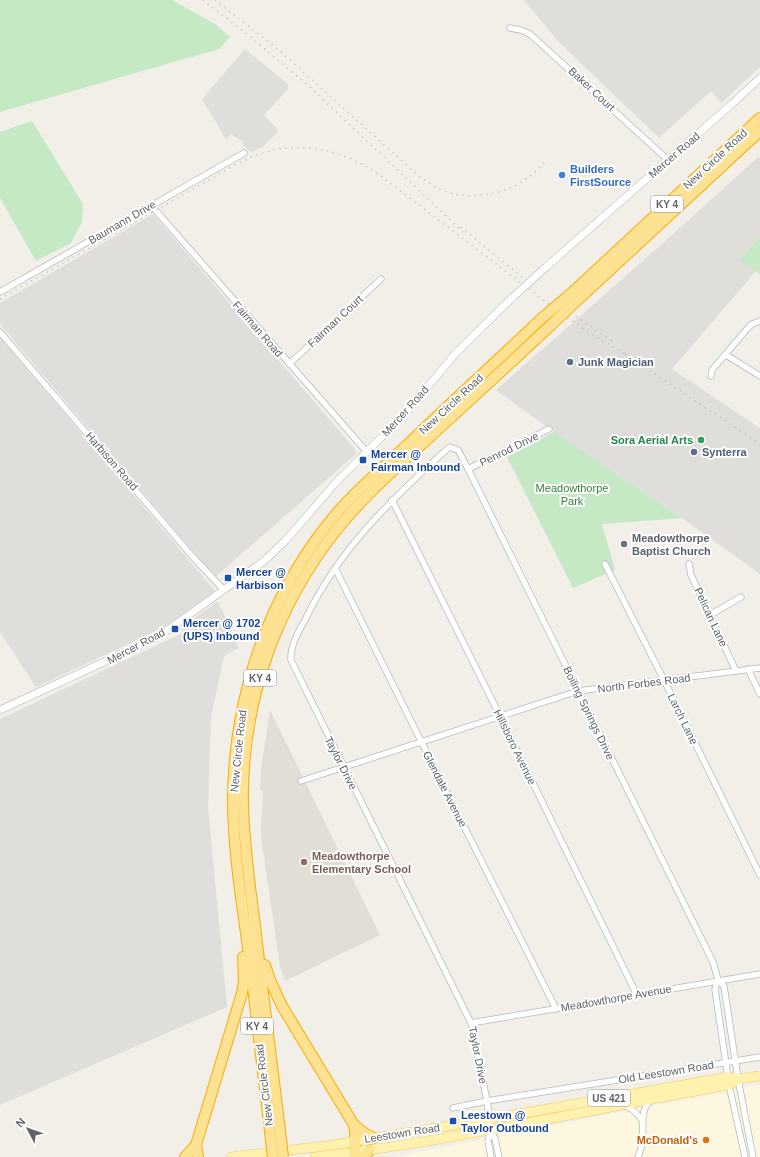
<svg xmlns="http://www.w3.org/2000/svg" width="760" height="1157" font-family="Helvetica,sans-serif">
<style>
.commercial{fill:#fef7e0}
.industrial{fill:#e0deda}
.education{fill:#e1ded6}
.green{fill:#c5e8c5}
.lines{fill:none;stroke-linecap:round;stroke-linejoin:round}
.minor-casing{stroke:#b5b8bc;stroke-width:7}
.tertiary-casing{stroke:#b5b8bc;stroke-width:8}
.primary-casing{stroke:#f2c960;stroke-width:10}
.motorway-casing{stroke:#f9ab00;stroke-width:12}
.minor{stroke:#fff;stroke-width:5.5}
.tertiary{stroke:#fff;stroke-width:7}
.primary{stroke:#fff2af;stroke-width:9}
.motorway{stroke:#fde293;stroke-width:10}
.rail{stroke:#b6b7b8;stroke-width:1.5;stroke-dasharray:1 5;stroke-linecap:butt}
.tertiary-bridge-casing{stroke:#b5b8bc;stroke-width:8;stroke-linecap:butt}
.motorway-bridge-casing{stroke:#f9ab00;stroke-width:12;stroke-linecap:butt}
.tertiary-bridge{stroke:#fff;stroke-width:7}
.motorway-bridge{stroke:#fde293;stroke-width:10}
.shop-dot{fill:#3f7fe0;stroke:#fff;stroke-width:1.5}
.service-dot{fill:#5c6f8a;stroke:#fff;stroke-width:1.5}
.leisure-dot{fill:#2e9e5b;stroke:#fff;stroke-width:1.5}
.transit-dot{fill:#1a4fb4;stroke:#fff;stroke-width:1.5}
.worship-dot{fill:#6b7280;stroke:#fff;stroke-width:1.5}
.education-dot{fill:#8d6e63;stroke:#fff;stroke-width:1.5}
.food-dot{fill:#e8710a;stroke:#fff;stroke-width:1.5}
.labels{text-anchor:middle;stroke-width:4;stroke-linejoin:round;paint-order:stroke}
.shield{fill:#fff;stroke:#8f9295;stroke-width:1}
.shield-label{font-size:10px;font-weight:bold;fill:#5f6368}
.street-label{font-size:11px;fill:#5f6368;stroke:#fff}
.shop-label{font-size:11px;font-weight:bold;fill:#366cbe;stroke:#fff;text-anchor:start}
.service-label{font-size:11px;font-weight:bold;fill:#4e5e75;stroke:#fff;text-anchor:start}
.leisure-label{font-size:11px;font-weight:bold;fill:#27864d;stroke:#fff;text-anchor:end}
.transit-label{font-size:11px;font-weight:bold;fill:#164399;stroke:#fff;text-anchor:start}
.park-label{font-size:11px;fill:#348238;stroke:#fff}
.worship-label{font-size:11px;font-weight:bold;fill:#5b616d;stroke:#fff;text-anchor:start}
.education-label{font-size:11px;font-weight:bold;fill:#785e54;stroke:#fff;text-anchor:start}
.food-label{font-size:11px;font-weight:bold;fill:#c56008;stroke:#fff;text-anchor:end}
</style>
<rect width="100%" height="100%" fill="#f1efe8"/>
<path class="commercial" d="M760,1085V1157H395L751,1086Z"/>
<g class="industrial">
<path d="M524,0H760V67L721,103L711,91L659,138L559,42Z"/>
<path d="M245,49L288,84V89L264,115L279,131L261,148L251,152L243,145V141L237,138L231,134L226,139L202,99Z"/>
<path d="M758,157L760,158V237L739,260L756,271L672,369L760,428V574L682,518L554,432L496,390L662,244Z"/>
<path d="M153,214L354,448L356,454L215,577L0,324V303Z"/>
<path d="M0,338L215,591L163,628L36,687L0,632Z"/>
<path d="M218,601L239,648L224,656L211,718L208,807L227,1007L0,1105V719L183,633L181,628Z"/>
</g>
<path class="education" d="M270,710L380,935L285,981L280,966L262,844L261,828L263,791L260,790L261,768Z"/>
<g class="green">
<path d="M0,0H172L215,24L230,37L219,49L0,112Z"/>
<path d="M32,121L83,204L82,222L71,243L36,261L0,198V132Z"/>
<path d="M760,237V274L739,260Z"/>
<path d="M554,432L682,518L602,524L615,570L573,588L507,457Z"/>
</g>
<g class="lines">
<defs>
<g id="minor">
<path d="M510,28L521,30L530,34L668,160"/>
<path d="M151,205L366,451"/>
<path d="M0,292L244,153"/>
<path d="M0,332L192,556L224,590"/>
<path d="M726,355L760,376"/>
<path d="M289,364L322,334L381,279"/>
<path d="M711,376L712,370L747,329L752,324L760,321"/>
<path d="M468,469L549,429"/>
<path d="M392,500L500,716L637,995"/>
<path d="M605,564L664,680L760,875"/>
<path d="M689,564L691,575L736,671"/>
<path d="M335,568L421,741L556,1009"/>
<path d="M710,615L741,597"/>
<path d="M748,669L760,694"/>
<path d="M301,781L578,691L760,668"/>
<path d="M718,980L715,989L729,1085L745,1157"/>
<path d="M471,1023L760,974"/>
<path d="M624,1106C632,1107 636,1113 642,1120"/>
<path d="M453,1108L487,1101L760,1057"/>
<path d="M491,1130L487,1101L471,1023L291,660C290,645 299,631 306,618C340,548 389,502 446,450L450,447L458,450L467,467L713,962L718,980L724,986L738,1079L753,1157"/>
<path d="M491,1157L488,1141L491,1130L495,1139L499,1157"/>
<path d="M638,1157C640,1152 642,1147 642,1141C645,1126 638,1111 652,1099"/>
</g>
<g id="tertiary">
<path d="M546,267L733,103L760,78"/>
<path d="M0,710L143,644L169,629L264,561L286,540L339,479L404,415L456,353L513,297"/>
</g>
<g id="primary">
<path d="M231,1157L333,1145L490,1119L728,1077L738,1079L760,1076"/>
<path d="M315,1157C454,1141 591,1109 729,1085L738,1079"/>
</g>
<g id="motorway">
<path d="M575,290L760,118"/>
<path d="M583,295L760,131"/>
<path d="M265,965L270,980L282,1006L354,1125L364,1133L374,1138"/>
<path d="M354,1125L355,1131V1157"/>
<path d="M281,1139C273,1074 265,1009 257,944C252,898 244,852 243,805C241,705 275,606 338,528C363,497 394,470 423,443C466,404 508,365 550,326"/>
<path d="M271,1140C264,1081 257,1022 250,962C243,909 233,852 233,799C234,695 269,593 337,513C357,490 381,469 404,448C449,404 496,362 541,319"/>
<path d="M185,1157L196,1145"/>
<path d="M198,1157L196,1145L242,993L244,981L243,957"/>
<path d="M363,1157L370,1150"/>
</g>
</defs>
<use href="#minor" class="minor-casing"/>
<use href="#tertiary" class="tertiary-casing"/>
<use href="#primary" class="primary-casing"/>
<use href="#motorway" class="motorway-casing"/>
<use href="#minor" class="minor"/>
<use href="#tertiary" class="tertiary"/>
<use href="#primary" class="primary"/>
<use href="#motorway" class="motorway"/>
<g class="rail">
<path d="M203,0L241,29L310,87L464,233"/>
<path d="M215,0L280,51L420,177C429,183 439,190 450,193C476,200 508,193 529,177C535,173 540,167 545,162"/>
<path d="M461,227L523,278"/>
<path d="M0,299L235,165C245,160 255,155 266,152C306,141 343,151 377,173L542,299L586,331L629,356"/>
<path d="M571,313L614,342"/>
<path d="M625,354L760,444"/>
</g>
<defs>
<path id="tertiary-bridge" d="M513,297L546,267"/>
<g id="motorway-bridge">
<path d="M541,319L575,290"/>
<path d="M550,326L583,295"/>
<path d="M281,1139L283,1157"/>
<path d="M271,1140L273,1157"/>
</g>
</defs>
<use href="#tertiary-bridge" class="tertiary-bridge-casing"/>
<use href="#motorway-bridge" class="motorway-bridge-casing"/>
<use href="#tertiary-bridge" class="tertiary-bridge"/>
<use href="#motorway-bridge" class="motorway-bridge"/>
</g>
<circle class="shop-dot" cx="562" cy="175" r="4"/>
<g class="service-dot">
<circle cx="570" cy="362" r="4"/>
<circle cx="694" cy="452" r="4"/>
</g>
<circle class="leisure-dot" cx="701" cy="440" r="4"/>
<g class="transit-dot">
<rect x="359" y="456" width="8" height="8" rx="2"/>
<rect x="224" y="574" width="8" height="8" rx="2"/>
<rect x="171" y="625" width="8" height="8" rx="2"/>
<rect x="449" y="1117" width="8" height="8" rx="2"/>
</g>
<circle class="worship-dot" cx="624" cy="544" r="4"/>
<circle class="education-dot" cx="304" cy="862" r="4"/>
<circle class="food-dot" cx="706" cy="1140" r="4"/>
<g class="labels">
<g class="shield">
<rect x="651" y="196" width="32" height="16" rx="3"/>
<rect x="244" y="670" width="32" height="16" rx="3"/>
<rect x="241" y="1018" width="32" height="16" rx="3"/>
<rect x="588" y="1090" width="42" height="16" rx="3"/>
</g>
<g class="shield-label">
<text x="667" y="208">KY 4</text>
<text x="260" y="682">KY 4</text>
<text x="257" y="1030">KY 4</text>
<text x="609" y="1102">US 421</text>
</g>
<g class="street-label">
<text transform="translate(592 89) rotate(43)" y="4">Baker Court</text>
<text transform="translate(674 155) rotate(-41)" y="4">Mercer Road</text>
<text transform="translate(715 159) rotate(-43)" y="4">New Circle Road</text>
<text transform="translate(122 222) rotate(-30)" y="4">Baumann Drive</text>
<text transform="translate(335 321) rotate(-43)" y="4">Fairman Court</text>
<text transform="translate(258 329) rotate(49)" y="4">Fairman Road</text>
<text transform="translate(451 404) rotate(-43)" y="4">New Circle Road</text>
<text transform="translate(405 411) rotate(-48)" y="4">Mercer Road</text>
<text transform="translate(509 449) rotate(-26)" y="4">Penrod Drive</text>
<text transform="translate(112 461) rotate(49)" y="4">Harbison Road</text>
<text transform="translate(711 617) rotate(65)" y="4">Pelican Lane</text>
<text transform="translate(136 646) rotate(-28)" y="4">Mercer Road</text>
<text transform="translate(644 683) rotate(-7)" y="4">North Forbes Road</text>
<text transform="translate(589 713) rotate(64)" y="4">Boiling Springs Drive</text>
<text transform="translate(683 719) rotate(64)" y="4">Larch Lane</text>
<text transform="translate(515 747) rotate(64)" y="4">Hillsboro Avenue</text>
<text transform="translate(238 751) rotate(-84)" y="4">New Circle Road</text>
<text transform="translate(341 763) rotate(63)" y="4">Taylor Drive</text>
<text transform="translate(445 789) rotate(63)" y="4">Glendale Avenue</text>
<text transform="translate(616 998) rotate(-10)" y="4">Meadowthorpe Avenue</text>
<text transform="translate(478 1055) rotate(79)" y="4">Taylor Drive</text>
<text transform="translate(666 1072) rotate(-9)" y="4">Old Leestown Road</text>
<text transform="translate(264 1085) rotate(-97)" y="4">New Circle Road</text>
<text transform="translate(402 1133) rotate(-9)" y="4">Leestown Road</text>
</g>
<g class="shop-label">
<text x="570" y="173">Builders<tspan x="570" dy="13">FirstSource</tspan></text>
</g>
<g class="service-label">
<text x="578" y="366">Junk Magician</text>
<text x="702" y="456">Synterra</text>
</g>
<g class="leisure-label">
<text x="693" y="444">Sora Aerial Arts</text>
</g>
<g class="transit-label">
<text x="371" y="458">Mercer @<tspan x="371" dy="13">Fairman Inbound</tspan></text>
<text x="236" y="576">Mercer @<tspan x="236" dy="13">Harbison</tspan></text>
<text x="183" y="627">Mercer @ 1702<tspan x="183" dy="13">(UPS) Inbound</tspan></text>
<text x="461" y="1119">Leestown @<tspan x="461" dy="13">Taylor Outbound</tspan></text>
</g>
<g class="park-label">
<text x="572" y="492">Meadowthorpe<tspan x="572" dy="13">Park</tspan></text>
</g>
<g class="worship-label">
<text x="632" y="542">Meadowthorpe<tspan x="632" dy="13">Baptist Church</tspan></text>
</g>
<g class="education-label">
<text x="312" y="860">Meadowthorpe<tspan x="312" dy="13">Elementary School</tspan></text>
</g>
<g class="food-label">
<text x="698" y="1144">McDonald's</text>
</g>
</g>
<g transform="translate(28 1129) rotate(311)" stroke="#ffffff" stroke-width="3" paint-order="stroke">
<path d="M0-3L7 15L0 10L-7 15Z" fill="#5f6368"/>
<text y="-6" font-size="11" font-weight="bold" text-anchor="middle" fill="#5f6368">N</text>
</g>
</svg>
